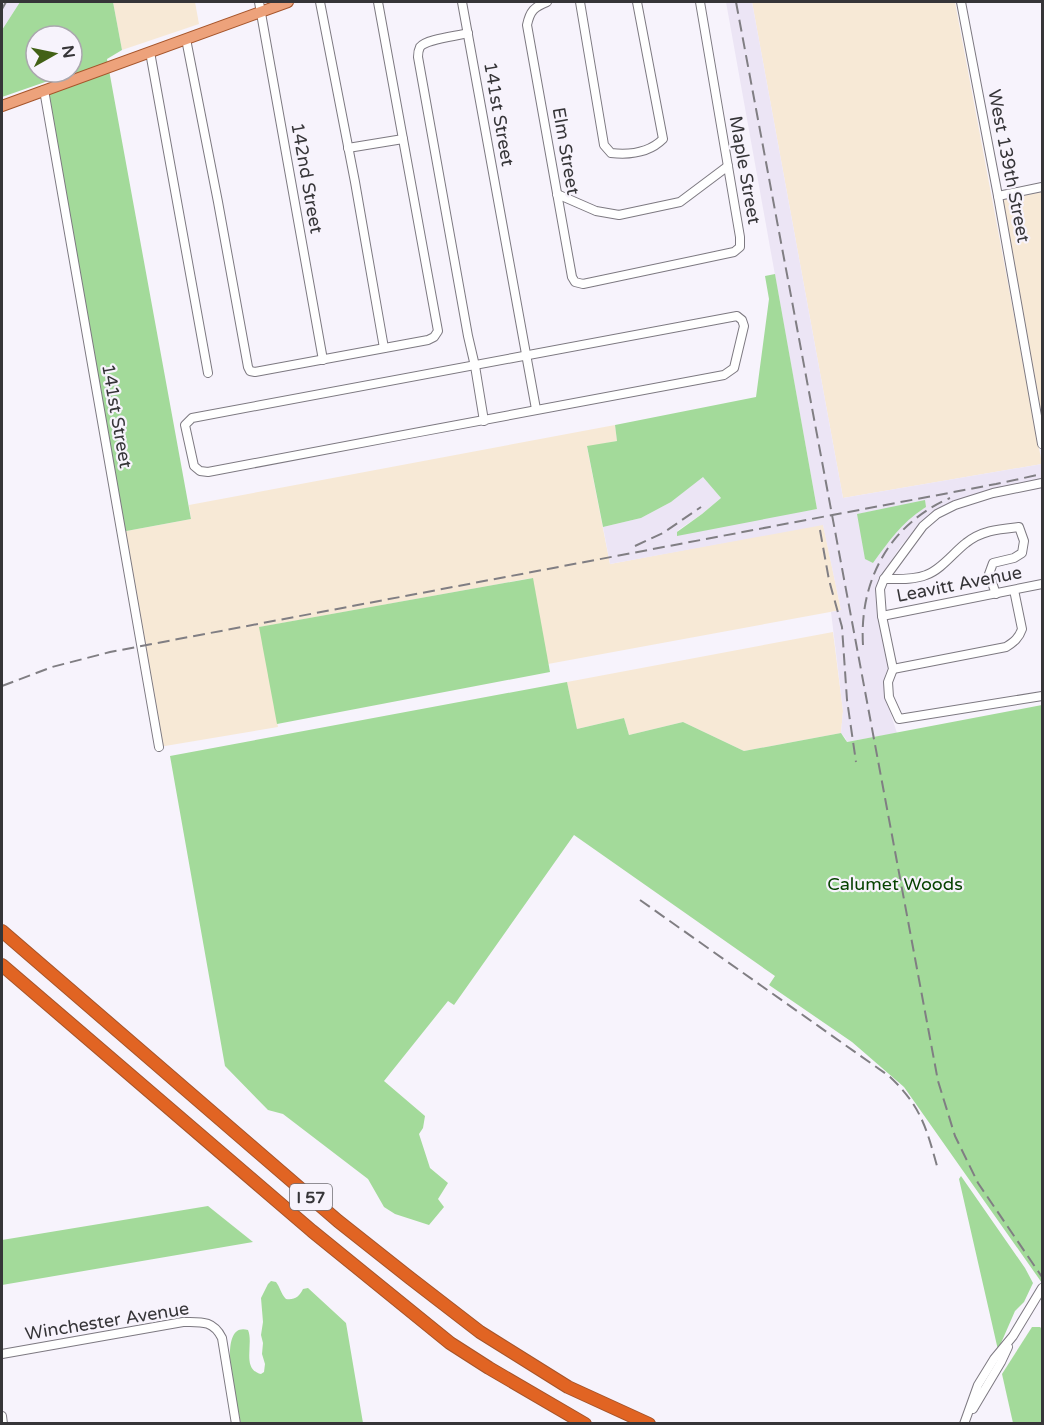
<svg xmlns="http://www.w3.org/2000/svg" width="1044" height="1425" font-family="'Varela Round',sans-serif">
<style>
.industrial{fill:#f7e9d6}
.built{fill:#ece5f5;fill-rule:evenodd}
.green{fill:#a3da9a;fill-rule:evenodd}
.lines{fill:none;stroke-linecap:round;stroke-linejoin:round}
.minor-casing{stroke:#7d7981;stroke-width:10}
.major-casing{stroke:#a5542a;stroke-width:12}
.highway-casing{stroke:#a5542a;stroke-width:14}
.minor{stroke:#fff;stroke-width:8}
.major{stroke:#eda27b;stroke-width:10}
.highway{stroke:#e16423;stroke-width:12}
.rail{stroke:#807e83;stroke-width:2;stroke-dasharray:12 6;stroke-linecap:butt}
.labels{text-anchor:middle;stroke-width:4.5;stroke-linejoin:round;paint-order:stroke}
.shield{fill:#f7f3fc;stroke:#706e73;stroke-width:1.5}
.shield-label{font-size:16px;font-weight:bold;fill:#363538}
.street-label{font-size:18px;fill:#363538;stroke:#f7f3fc}
.park-label{font-size:18px;fill:#064200;stroke:#f7f3fc}
</style>
<rect width="100%" height="100%" fill="#f7f3fc"/>
<g class="industrial">
<path d="M113,2H195L199,24L122,50Z"/>
<path d="M752,2H955L1042,464L843,498Z"/>
<path d="M1042,192V417L1002,200Z"/>
<path d="M615,425L617,441L587,447L610,564L823,524L841,610L548,664L532,578L260,627L278,727L159,747L121,532L191,519L189,505Z"/>
<path d="M833,632L843,711L841,733L744,751L683,722L629,735L624,718L577,729L567,682Z"/>
</g>
<g class="built">
<path d="M2,2H20L2,30Z"/>
<path d="M726,2H752L843,498L1042,464V479L989,491L921,523L900,547L881,577L889,666L885,675L889,709L897,733L846,742V739L841,733L843,711L831,612L841,610L823,525L610,564L603,527L641,518L671,502L703,476L721,498L702,514L677,531L817,509ZM924,501L925,507L911,517L891,538L873,563L858,514Z"/>
</g>
<g class="green">
<path d="M20,2H113L122,50L107,59L191,519L121,532L44,90L51,80L2,97V30ZM36,36H72V72H36Z"/>
<path d="M775,274L817,509L677,536V532L702,514L721,498L703,477L671,502L641,518L603,527L587,446L617,441L615,425L756,397L769,299L765,276Z"/>
<path d="M925,500L926,507C902,522 889,541 873,563L865,559L857,514Z"/>
<path d="M533,578L550,672L277,724L259,627Z"/>
<path d="M567,682L577,729L624,718L629,735L683,722L744,751L841,733L847,742L1042,705V1283L904,1087L852,1042L769,985L775,976L574,835L454,1005L448,1001L384,1081L425,1116L423,1128L419,1134L430,1168L448,1183L438,1199L444,1207L429,1225L395,1214L384,1207L368,1179L283,1114L268,1110L225,1066L170,756Z"/>
<path d="M961,1176L1025,1268L1033,1283L1024,1302L1015,1311L998,1350L959,1179Z"/>
<path d="M208,1206L253,1242L2,1285V1240Z"/>
<path d="M271,1281L276,1282C280,1287 281,1294 286,1299C295,1300 299,1297 303,1289L308,1288L346,1323L363,1423H241C238,1409 214,1320 248,1330C254,1344 241,1369 261,1374L264,1372L265,1364L262,1354L263,1343L261,1335L263,1322L261,1298L268,1284Z"/>
<path d="M1032,1327H1040L1042,1329V1423H1013L1002,1374Z"/>
</g>
<g class="lines">
<defs>
<g id="minor">
<path d="M259,2L323,360"/>
<path d="M320,2L355,182L384,348"/>
<path d="M462,2L536,409"/>
<path d="M547,2C534,7 530,11 527,25L572,277L575,282L583,284L734,252L740,247V237L700,2"/>
<path d="M580,2L604,145L611,153C629,155 649,153 663,139L637,2"/>
<path d="M961,2L998,196L1042,444"/>
<path d="M468,33C458,36 426,39 420,47C418,51 418,52 418,57L468,336L475,366L484,421"/>
<path d="M186,39L218,202L248,367L250,371L255,372L428,340L434,337L438,331L378,2"/>
<path d="M150,52L208,373"/>
<path d="M44,90L159,747"/>
<path d="M348,148L403,139"/>
<path d="M557,194L596,211L619,215L680,202L728,166"/>
<path d="M998,196L1042,187"/>
<path d="M737,316L742,320L744,326L734,368L724,375C552,406 380,440 208,472L200,471L194,466L185,425L192,418Z"/>
<path d="M1042,483L993,493L955,505L937,514L923,526L884,579L880,589L882,616L893,669L888,682L889,697L899,719L1042,696"/>
<path d="M884,579C897,579 914,580 926,575C941,570 954,552 966,543C982,530 1000,529 1019,527L1024,541L1022,553L1014,558L993,563L989,574L996,594"/>
<path d="M882,616L1042,584"/>
<path d="M893,669L1006,647C1014,642 1019,638 1022,629L1014,590"/>
<path d="M2,1354L183,1322C201,1322 213,1320 222,1338L236,1424"/>
<path d="M973,1409L1001,1362L1008,1347"/>
<path d="M2,1416L3,1424"/>
<path d="M964,1424L978,1385L994,1359L1013,1336L1042,1288"/>
</g>
<path id="major" d="M2,106L288,2"/>
<g id="highway">
<path d="M2,931L338,1221L410,1278L480,1332L568,1387L649,1424"/>
<path d="M2,965L312,1231L450,1343L489,1368L585,1424"/>
</g>
</defs>
<use href="#minor" class="minor-casing"/>
<use href="#major" class="major-casing"/>
<use href="#highway" class="highway-casing"/>
<use href="#minor" class="minor"/>
<use href="#major" class="major"/>
<use href="#highway" class="highway"/>
<g class="rail">
<path d="M736,2L938,1081L955,1136L978,1183L1042,1277"/>
<path d="M2,9L6,2"/>
<path d="M820,530L829,580L842,627L847,700L856,762"/>
<path d="M635,546L663,533L701,507"/>
<path d="M863,645C859,580 890,524 950,498"/>
<path d="M2,686L52,667L110,652L996,484L1042,474"/>
<path d="M640,900L889,1076C920,1105 926,1126 937,1166"/>
</g>
</g>
<g class="labels">
<rect class="shield" x="290" y="1184" width="42" height="26" rx="4.5"/>
<g class="shield-label">
<text x="311" y="1203">I 57</text>
</g>
<g class="street-label">
<text transform="translate(499 114) rotate(80)" y="6">141st Street</text>
<text transform="translate(566 151) rotate(80)" y="6">Elm Street</text>
<text transform="translate(1009 166) rotate(79)" y="6">West 139th Street</text>
<text transform="translate(745 170) rotate(80)" y="6">Maple Street</text>
<text transform="translate(307 178) rotate(80)" y="6">142nd Street</text>
<text transform="translate(117 416) rotate(80)" y="6">141st Street</text>
<text transform="translate(959 584) rotate(-11)" y="6">Leavitt Avenue</text>
<text transform="translate(107 1321) rotate(-9)" y="6">Winchester Avenue</text>
</g>
<g class="park-label">
<text x="895" y="890">Calumet Woods</text>
</g>
</g>
<rect width="1044" height="1425" fill="none" stroke="#363538" stroke-width="6"/>
<g transform="translate(54 54) rotate(81)"><circle r="28" fill="#f7f3fc" stroke="#aaa7ae" stroke-width="1.5"/>
<path d="M0-4.5L10 22L0 15L-10 22Z" fill="#426116"/>
<text y="-9" font-size="16" font-weight="bold" text-anchor="middle" fill="#363538">N</text>
</g>
</svg>
